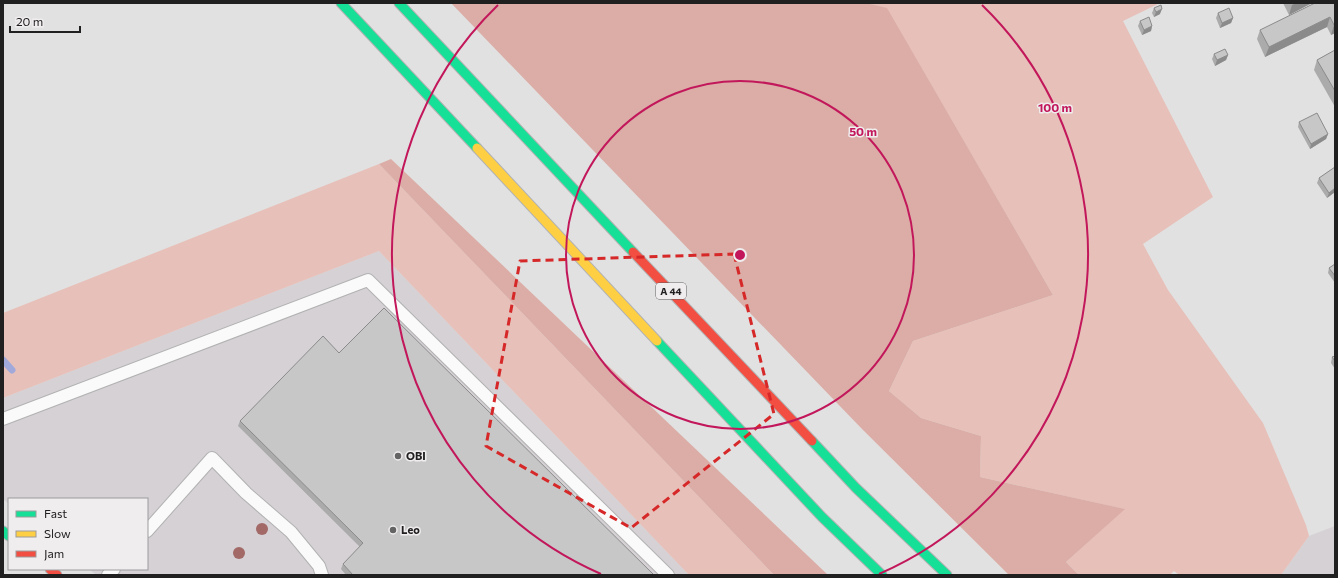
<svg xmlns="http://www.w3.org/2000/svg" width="1338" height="578" font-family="Commissioner,sans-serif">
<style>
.built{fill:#d5d1d5}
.green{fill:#e7c0b9}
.forest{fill:#dbada6}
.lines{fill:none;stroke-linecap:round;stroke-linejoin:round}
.stream{stroke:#a1a8da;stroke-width:7}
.lane-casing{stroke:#b2b2b2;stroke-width:14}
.fast-casing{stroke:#b2b2b2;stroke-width:11}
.slow-casing{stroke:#b2b2b2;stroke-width:11}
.jam-casing{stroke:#b2b2b2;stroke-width:11}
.lane{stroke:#fafafa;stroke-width:12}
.fast{stroke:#16e098;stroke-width:9}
.slow{stroke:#ffcf43;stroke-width:9}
.jam{stroke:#f24e42;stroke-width:9}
.tree{fill:#a26967}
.wall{fill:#ababab}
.shaded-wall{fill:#8b8b8b}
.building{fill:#c7c7c7;stroke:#8b8b8b}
.marked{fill:none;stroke:#d62828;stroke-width:3;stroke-dasharray:8 5;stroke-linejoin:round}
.ring{fill:none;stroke:#c2185b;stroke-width:2}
.poi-dot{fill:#646464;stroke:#f0edef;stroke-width:1.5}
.labels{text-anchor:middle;stroke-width:3;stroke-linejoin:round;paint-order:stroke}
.shield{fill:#f0edef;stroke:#5f5e5f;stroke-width:1}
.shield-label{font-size:10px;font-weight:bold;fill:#212021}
.poi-label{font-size:11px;font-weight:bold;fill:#212021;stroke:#f0edef;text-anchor:start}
.centre{fill:#c2185b;stroke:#f0edef;stroke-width:2}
.ring-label{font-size:12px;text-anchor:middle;font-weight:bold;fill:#c2185b;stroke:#f0edef;stroke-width:3;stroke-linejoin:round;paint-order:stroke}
</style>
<rect width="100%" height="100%" fill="#e1e1e1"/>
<g class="built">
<path d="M379,251L689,575H96L89,569H147V499H9V504L3,499V398Z"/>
<path d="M1335,526V575H1281L1309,536Z"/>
</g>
<g class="green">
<path d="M866,3H1160L1123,21L1213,197L1143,244L1168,290L1263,423L1306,525L1309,536L1281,575H1179L1174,571L1170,575H1079L1066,562L1124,509L980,477L981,436L921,418L889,391L913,341L1053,295L887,9Z"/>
<path d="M379,164L774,575H689L379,251L3,398V313Z"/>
</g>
<g class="forest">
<path d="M451,3H866L887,8L1053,295L913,341L889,391L921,418L981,436L980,477L1125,509L1066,562L1079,575H1009L863,430Z"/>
<path d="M391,159L828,575H774L379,164Z"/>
</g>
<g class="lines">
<path class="stream" d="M3,360L12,370"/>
<defs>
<g id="lane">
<path d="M3,419L368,280L668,575"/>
<path d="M147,531L212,458L246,493L291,532L319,566L322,575"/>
<path d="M108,575L114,569"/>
</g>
<g id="fast">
<path d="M341,3L477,148"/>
<path d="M399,3L633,252"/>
<path d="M657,341L822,517L882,575"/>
<path d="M812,441L856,488L947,575"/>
<path d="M3,531L9,536"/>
</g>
<path id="slow" d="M477,148L657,341"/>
<g id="jam">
<path d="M633,252L812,441"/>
<path d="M50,569L57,575"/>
</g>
</defs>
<use href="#lane" class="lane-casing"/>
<use href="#fast" class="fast-casing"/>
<use href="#slow" class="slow-casing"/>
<use href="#jam" class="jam-casing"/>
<use href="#lane" class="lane"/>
<use href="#fast" class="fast"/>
<use href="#slow" class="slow"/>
<use href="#jam" class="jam"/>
</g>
<g class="tree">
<circle cx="262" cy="529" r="6"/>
<circle cx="239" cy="553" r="6"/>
</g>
<g class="wall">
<path d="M1283,3H1312L1289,15Z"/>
<path d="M1335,3V33L1331,35L1327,27L1265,57L1257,39L1260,30Z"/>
<path d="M1154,8L1160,14L1154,17L1152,13Z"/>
<path d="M1218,13L1233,18L1231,23L1220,28L1216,18Z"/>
<path d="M1140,21L1152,26L1151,31L1142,35L1138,26Z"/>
<path d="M1335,50V107L1314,70L1317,60Z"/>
<path d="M1214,54L1228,55L1226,60L1215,66L1212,59Z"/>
<path d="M1299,122L1328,134L1326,139L1310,149L1298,127Z"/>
<path d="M1335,167V192L1327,198L1317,183L1319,178Z"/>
<path d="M1335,264V283L1328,273L1329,268Z"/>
<path d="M339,353L654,575H346L341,569L343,564L360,547L238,426L240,421Z"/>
<path d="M1335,356V369L1331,363L1332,357Z"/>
</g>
<g class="shaded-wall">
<path d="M1296,3H1312L1289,15L1292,5Z"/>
<path d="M1162,9L1160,14L1154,17L1156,12Z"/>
<path d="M1330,17L1327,27L1265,57L1269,47Z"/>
<path d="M1233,18L1231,23L1220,28L1222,23Z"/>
<path d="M1334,25H1335V33L1331,35Z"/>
<path d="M1152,26L1151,31L1142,35L1144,30Z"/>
<path d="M1228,55L1226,60L1215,66L1217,60Z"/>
<path d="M1328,134L1326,139L1310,149L1311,144Z"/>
<path d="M1335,188V192L1327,198L1329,193Z"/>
</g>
<g class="building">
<path d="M1315,3H1335V25H1334L1330,17L1269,47L1260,30Z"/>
<path d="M1161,5L1162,9L1156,12L1154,8Z"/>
<path d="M1229,8L1233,18L1222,23L1218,13Z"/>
<path d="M1149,17L1152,26L1144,30L1140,21Z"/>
<path d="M1225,49L1228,55L1217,60L1214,54Z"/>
<path d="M1335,50V91L1317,60Z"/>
<path d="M1317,113L1328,134L1311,144L1299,122Z"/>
<path d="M1335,167V188L1329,193L1319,178Z"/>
<path d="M1335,264V276L1329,268Z"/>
<path d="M384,308L654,575H353L343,564L363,543L240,421L323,336L339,353Z"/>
<path d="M1335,356V361L1332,357Z"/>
</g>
<path class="marked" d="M734,254L774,414L631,528L486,446L520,261Z"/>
<g class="ring">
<circle cx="740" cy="255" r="174"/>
<path d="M601 574A348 348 0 0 1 498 5M982 5A348 348 0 0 1 879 574"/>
</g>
<g class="poi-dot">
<circle cx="398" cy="456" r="4"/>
<circle cx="393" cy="530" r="4"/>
</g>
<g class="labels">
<rect class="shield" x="656" y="283" width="30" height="16" rx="3"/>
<g class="shield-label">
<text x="671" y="295">A 44</text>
</g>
<g class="poi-label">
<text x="406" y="460">OBI</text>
<text x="401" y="534">Leo</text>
</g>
</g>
<circle cx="740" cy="255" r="6" class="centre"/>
<g class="ring-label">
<text x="1055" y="112">100 m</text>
<text x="863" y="136">50 m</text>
</g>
<rect width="1338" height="578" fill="none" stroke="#212021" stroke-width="8"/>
<rect x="8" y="498" width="140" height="72" fill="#f0edef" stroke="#9d9b9d"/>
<rect x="16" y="511" width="20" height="6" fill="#16e098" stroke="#9d9b9d"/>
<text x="44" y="518" font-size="12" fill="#212021">Fast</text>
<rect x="16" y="531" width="20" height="6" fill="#ffcf43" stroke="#9d9b9d"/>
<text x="44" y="538" font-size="12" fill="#212021">Slow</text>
<rect x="16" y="551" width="20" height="6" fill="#f24e42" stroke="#9d9b9d"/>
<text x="44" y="558" font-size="12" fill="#212021">Jam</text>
<path d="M10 26v6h70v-6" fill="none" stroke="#212021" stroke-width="2"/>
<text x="16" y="26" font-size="12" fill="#212021" stroke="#f0edef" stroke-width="3" paint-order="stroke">20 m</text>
</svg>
